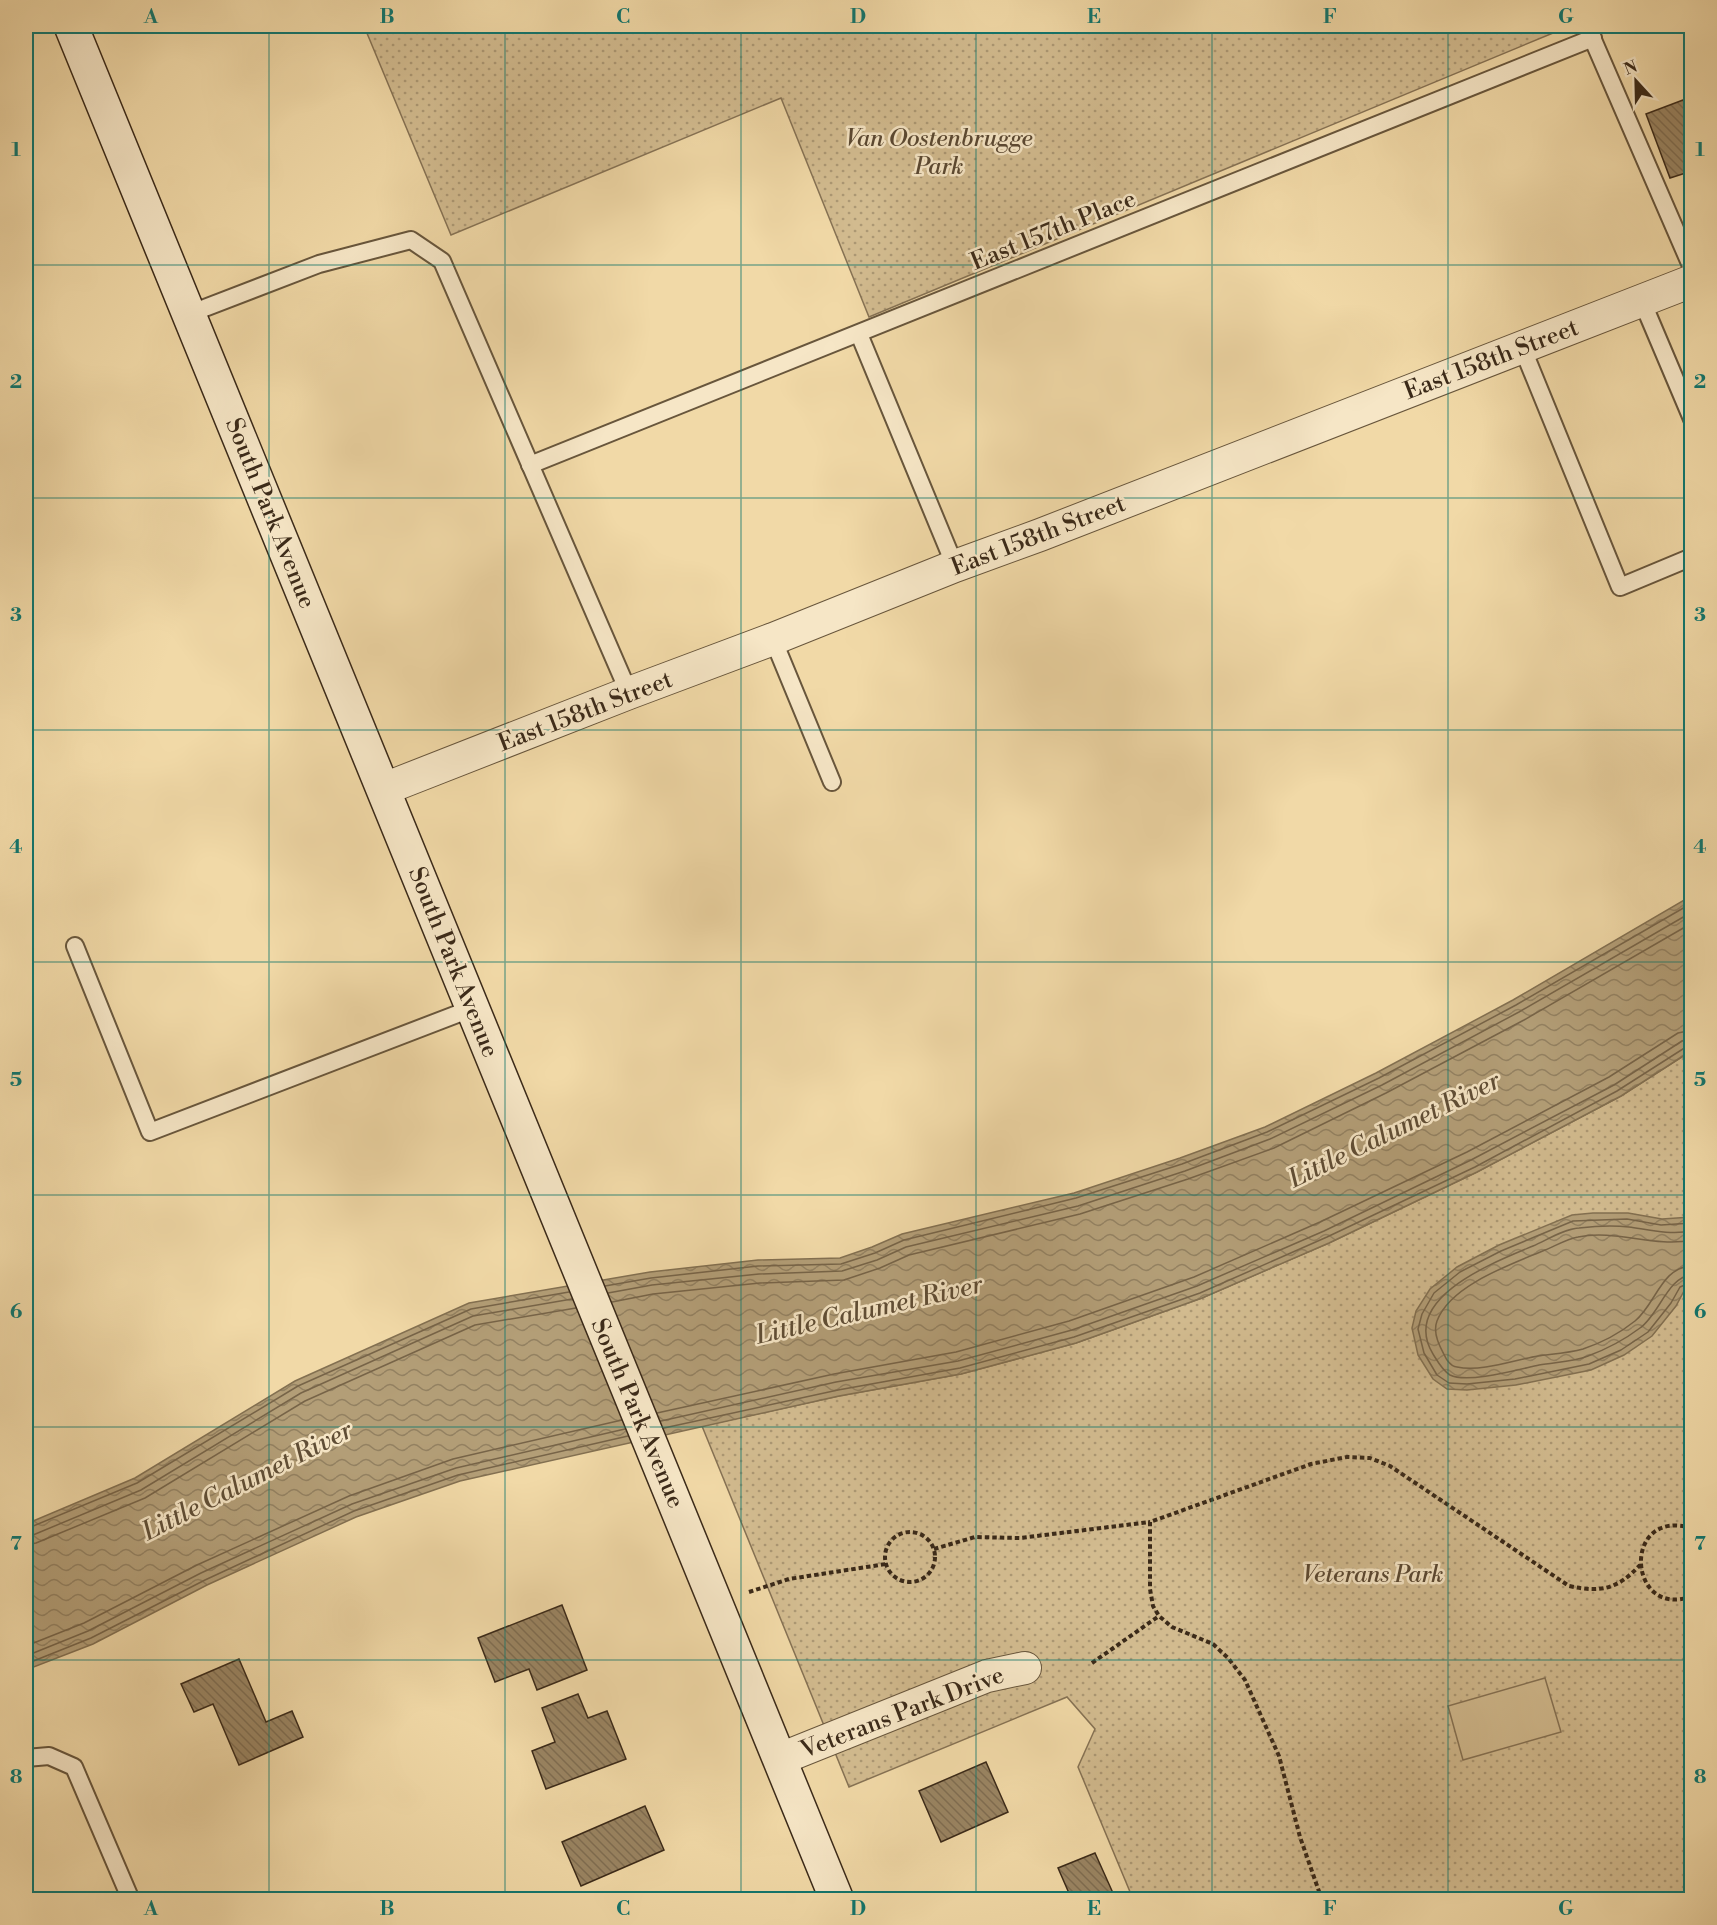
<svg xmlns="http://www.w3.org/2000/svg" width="1717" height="1925" font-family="'Libre Bodoni',serif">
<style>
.grass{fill:url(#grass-dots);stroke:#867254;stroke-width:1.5}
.garden{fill:#d2bb8f;stroke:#867254;stroke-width:1.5}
.water{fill:url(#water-waves);stroke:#837051;stroke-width:1.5}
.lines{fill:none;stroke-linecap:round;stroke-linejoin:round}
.shore{stroke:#776448;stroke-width:1.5}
.building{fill:url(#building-back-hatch);stroke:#3b2a19;stroke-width:1.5}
.lane-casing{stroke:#68563c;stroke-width:20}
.street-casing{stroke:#68563c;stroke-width:34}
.secondary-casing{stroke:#3b2a19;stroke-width:36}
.path{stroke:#3b2a19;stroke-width:4;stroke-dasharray:4.5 3;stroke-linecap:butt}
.lane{stroke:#f6e6c6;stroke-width:16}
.street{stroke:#f6e6c6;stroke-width:32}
.secondary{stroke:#f6e6c6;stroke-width:33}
.grid{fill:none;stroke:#0f766e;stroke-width:1.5;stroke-opacity:0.55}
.labels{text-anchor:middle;stroke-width:5;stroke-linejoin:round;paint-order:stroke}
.park-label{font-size:24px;font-style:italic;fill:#594731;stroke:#f6e6c6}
.street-label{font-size:24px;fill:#3b2a19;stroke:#f6e6c6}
.water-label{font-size:26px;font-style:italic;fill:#5f4d35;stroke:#f6e6c6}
.neatline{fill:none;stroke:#0f766e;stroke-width:2}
.grid-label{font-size:20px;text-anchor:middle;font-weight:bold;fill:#0f766e}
</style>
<defs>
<pattern id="grass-dots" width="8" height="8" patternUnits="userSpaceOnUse" patternTransform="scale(1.5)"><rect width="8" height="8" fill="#d2bb8f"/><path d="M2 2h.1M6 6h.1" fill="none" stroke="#ac9874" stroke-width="1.8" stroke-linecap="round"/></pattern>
<pattern id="water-waves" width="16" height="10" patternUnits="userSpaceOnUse" patternTransform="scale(1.5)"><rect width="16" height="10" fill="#b39e77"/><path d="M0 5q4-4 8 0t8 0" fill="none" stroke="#938161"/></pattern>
<pattern id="building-back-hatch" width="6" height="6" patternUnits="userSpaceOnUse" patternTransform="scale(1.5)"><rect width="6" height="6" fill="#9a8563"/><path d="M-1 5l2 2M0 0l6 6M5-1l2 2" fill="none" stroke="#7f6d51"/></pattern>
</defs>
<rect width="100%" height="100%" fill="#f1d9a7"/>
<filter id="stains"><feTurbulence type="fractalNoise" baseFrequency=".00333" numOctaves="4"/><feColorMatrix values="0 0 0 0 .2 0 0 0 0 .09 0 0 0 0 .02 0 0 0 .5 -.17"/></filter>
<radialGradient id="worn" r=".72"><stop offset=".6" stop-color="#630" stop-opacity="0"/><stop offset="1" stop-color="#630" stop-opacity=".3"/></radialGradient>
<g class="grass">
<path d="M364,26H1551L1553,33L869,317L781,98L451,235Z"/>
<path d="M1691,1051V1899H1133L1078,1767L1095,1729L1067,1697L849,1787L702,1426L839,1396L961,1374L1076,1343L1202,1298L1329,1243L1477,1172L1621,1096Z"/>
</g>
<path class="garden" d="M1545,1678L1561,1732L1463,1760L1448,1706Z"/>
<g class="water">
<path d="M1691,896V1051L1621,1096L1477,1172L1329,1243L1202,1298L1076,1343L961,1374L839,1396L460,1481L356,1517L207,1585L93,1644L26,1670V1524L135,1478L295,1381L469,1303L650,1272L758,1260L840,1258L872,1247L902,1234L1074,1193L1180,1158L1265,1127L1376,1073L1513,1000Z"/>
<path d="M1593,1213H1628L1662,1219L1691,1217V1287L1684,1291L1676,1306L1652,1336L1624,1355L1591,1370L1516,1385L1467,1390L1447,1389L1433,1379L1418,1355L1412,1328L1416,1311L1430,1289L1457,1267L1499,1245L1572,1215Z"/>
</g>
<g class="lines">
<g class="shore">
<path d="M1692,1223L1661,1225L1627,1219L1573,1221L1501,1251L1460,1272L1434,1293L1422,1314L1418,1329L1424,1353L1437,1375L1449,1383L1467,1384L1515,1379L1589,1364L1621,1350L1648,1332L1671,1303L1680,1287L1692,1282"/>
<path d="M1692,1231C1670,1235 1650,1230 1629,1227C1613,1225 1595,1226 1579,1228C1564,1229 1547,1240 1533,1246C1495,1262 1399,1298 1433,1354C1438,1362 1442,1370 1450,1375C1468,1384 1520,1369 1539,1365C1556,1362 1573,1362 1588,1356C1607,1349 1624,1340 1640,1328C1659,1315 1668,1276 1692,1275"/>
<path d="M1692,1240C1654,1248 1616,1229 1578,1237C1567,1239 1555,1246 1545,1250C1512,1264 1450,1285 1437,1321C1432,1334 1441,1349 1447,1360C1450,1364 1453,1367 1457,1367C1482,1372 1514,1360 1538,1356C1553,1354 1569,1353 1583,1349C1601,1343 1620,1333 1635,1321C1656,1304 1661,1267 1692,1266"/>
<path d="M605,1286L651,1278L758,1266L841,1264L875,1253L904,1240L1076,1198L1182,1164L1267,1132L1379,1078L1516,1005L1692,903"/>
<path d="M608,1293L652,1285L759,1274L842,1271L877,1260L906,1247L1078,1206L1185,1171L1270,1139L1382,1085L1519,1012L1692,912"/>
<path d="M612,1302L653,1294L760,1283L844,1280L880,1268L909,1255L1080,1214L1188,1179L1274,1148L1386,1093L1524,1020L1692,923"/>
<path d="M657,1413L834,1374L956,1352L1069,1321L1194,1277L1320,1222L1467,1152L1609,1077L1678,1033L1692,1030"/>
<path d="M661,1421L836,1382L958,1361L1072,1330L1197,1286L1324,1231L1471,1160L1614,1085L1682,1041L1692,1039"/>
<path d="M664,1428L838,1390L960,1368L1074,1337L1200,1293L1327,1237L1475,1167L1617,1091L1686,1047L1692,1046"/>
<path d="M26,1529L137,1483L298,1386L471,1309L569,1292"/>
<path d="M26,1536L33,1535L141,1490L301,1393L473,1316L572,1299"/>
<path d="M26,1545L36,1543L145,1498L305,1401L475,1325L576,1308"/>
<path d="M26,1646L84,1623L197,1565L349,1496L453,1459L622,1420"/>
<path d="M26,1656L88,1631L201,1573L352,1504L456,1468L625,1429"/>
<path d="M26,1664L91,1638L205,1580L354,1511L458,1475L628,1436"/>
</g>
</g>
<g class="building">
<path d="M1683,100L1692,122V171L1670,178L1646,114Z"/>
<path d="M562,1605L587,1670L537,1690L529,1669L495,1682L478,1638Z"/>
<path d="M239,1659L266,1722L292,1711L303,1737L239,1765L213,1704L194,1712L181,1684Z"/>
<path d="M578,1694L588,1718L607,1711L626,1759L546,1789L532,1751L555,1742L542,1708Z"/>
<path d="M986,1762L1008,1812L941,1842L919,1791Z"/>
<path d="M645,1806L664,1850L581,1886L562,1842Z"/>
<path d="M1095,1853L1113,1893L1097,1900H1072L1058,1868Z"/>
</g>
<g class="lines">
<defs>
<g id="lane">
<path d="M1587,26L1692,268"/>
<path d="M1642,301L1692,419"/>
<path d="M189,314L319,264L411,240L442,261L629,693"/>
<path d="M859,334L955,566"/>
<path d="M1522,347L1620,587L1692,557"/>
<path d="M530,465L1593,38"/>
<path d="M773,639L832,782"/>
<path d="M75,946L150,1132L473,1008"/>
<path d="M26,1758L49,1756L74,1767L131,1900"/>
</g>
<g id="street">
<path d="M384,789L629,693L773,639L955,566L1040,535L1692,281"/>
<path d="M780,1759L987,1676L1025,1668"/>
</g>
<path id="secondary" d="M71,26L837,1900"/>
</defs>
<use href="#lane" class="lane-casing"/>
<use href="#street" class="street-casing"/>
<use href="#secondary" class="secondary-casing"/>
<g class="path">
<path d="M1692,1528C1620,1507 1628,1621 1692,1596"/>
<circle cx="910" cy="1557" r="25"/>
<path d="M934,1549L975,1537L1020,1538L1150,1522"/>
<path d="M749,1592L789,1579L886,1564"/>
<path d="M1689,1597L1692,1604"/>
<path d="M1092,1663L1159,1616"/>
<path d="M1322,1900L1300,1837L1279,1756L1245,1680L1228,1658L1213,1644L1172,1627L1159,1616L1153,1606L1150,1589V1522L1311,1464L1347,1457L1370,1458L1390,1466L1569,1586C1601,1593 1618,1589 1640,1565"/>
</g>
<use href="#lane" class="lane"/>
<use href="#street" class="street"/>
<use href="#secondary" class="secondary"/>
</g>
<path class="grid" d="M269,26V1900M505,26V1900M741,26V1900M976,26V1900M1212,26V1900M1448,26V1900M26,265H1692M26,498H1692M26,730H1692M26,962H1692M26,1195H1692M26,1427H1692M26,1660H1692"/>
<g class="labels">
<g class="park-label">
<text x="939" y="146">Van Oostenbrugge<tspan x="939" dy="28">Park</tspan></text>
<text x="1373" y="1582">Veterans Park</text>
</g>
<g class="street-label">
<text transform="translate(1053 230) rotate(-22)" y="8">East 157th Place</text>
<text transform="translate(1491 359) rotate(-21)" y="8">East 158th Street</text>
<text transform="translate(271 513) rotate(68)" y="8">South Park Avenue</text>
<text transform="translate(1038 535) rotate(-21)" y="8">East 158th Street</text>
<text transform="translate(585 711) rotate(-21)" y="8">East 158th Street</text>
<text transform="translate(454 962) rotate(68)" y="8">South Park Avenue</text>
<text transform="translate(638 1413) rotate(67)" y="8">South Park Avenue</text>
<text transform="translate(902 1712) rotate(-21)" y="8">Veterans Park Drive</text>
</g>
<g class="water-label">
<text transform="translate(1394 1129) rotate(-26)" y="9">Little Calumet River</text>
<text transform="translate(869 1309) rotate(-13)" y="9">Little Calumet River</text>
<text transform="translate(247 1480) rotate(-27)" y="9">Little Calumet River</text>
</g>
</g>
<rect width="1717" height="1925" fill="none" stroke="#f1d9a7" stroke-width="66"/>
<g transform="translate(1636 81) rotate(338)" stroke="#f6e6c6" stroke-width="4.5" paint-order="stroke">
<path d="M0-4.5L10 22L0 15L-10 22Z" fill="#3b2a19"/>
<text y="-9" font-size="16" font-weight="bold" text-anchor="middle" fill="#3b2a19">N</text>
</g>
<rect x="33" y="33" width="1651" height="1859" class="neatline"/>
<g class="grid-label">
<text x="151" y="23">A</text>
<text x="387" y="23">B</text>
<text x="623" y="23">C</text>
<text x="858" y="23">D</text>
<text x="1094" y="23">E</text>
<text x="1330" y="23">F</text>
<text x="1566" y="23">G</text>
<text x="16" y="156">1</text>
<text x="1700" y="156">1</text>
<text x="16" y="388">2</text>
<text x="1700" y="388">2</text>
<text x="16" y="621">3</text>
<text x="1700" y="621">3</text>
<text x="16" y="853">4</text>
<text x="1700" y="853">4</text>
<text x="16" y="1086">5</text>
<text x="1700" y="1086">5</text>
<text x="16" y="1318">6</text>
<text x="1700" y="1318">6</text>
<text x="16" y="1550">7</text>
<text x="1700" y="1550">7</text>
<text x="16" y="1783">8</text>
<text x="1700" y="1783">8</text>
<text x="151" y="1915">A</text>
<text x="387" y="1915">B</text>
<text x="623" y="1915">C</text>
<text x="858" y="1915">D</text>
<text x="1094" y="1915">E</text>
<text x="1330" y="1915">F</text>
<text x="1566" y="1915">G</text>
</g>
<rect width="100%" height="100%" filter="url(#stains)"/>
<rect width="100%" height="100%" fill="url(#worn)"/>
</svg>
